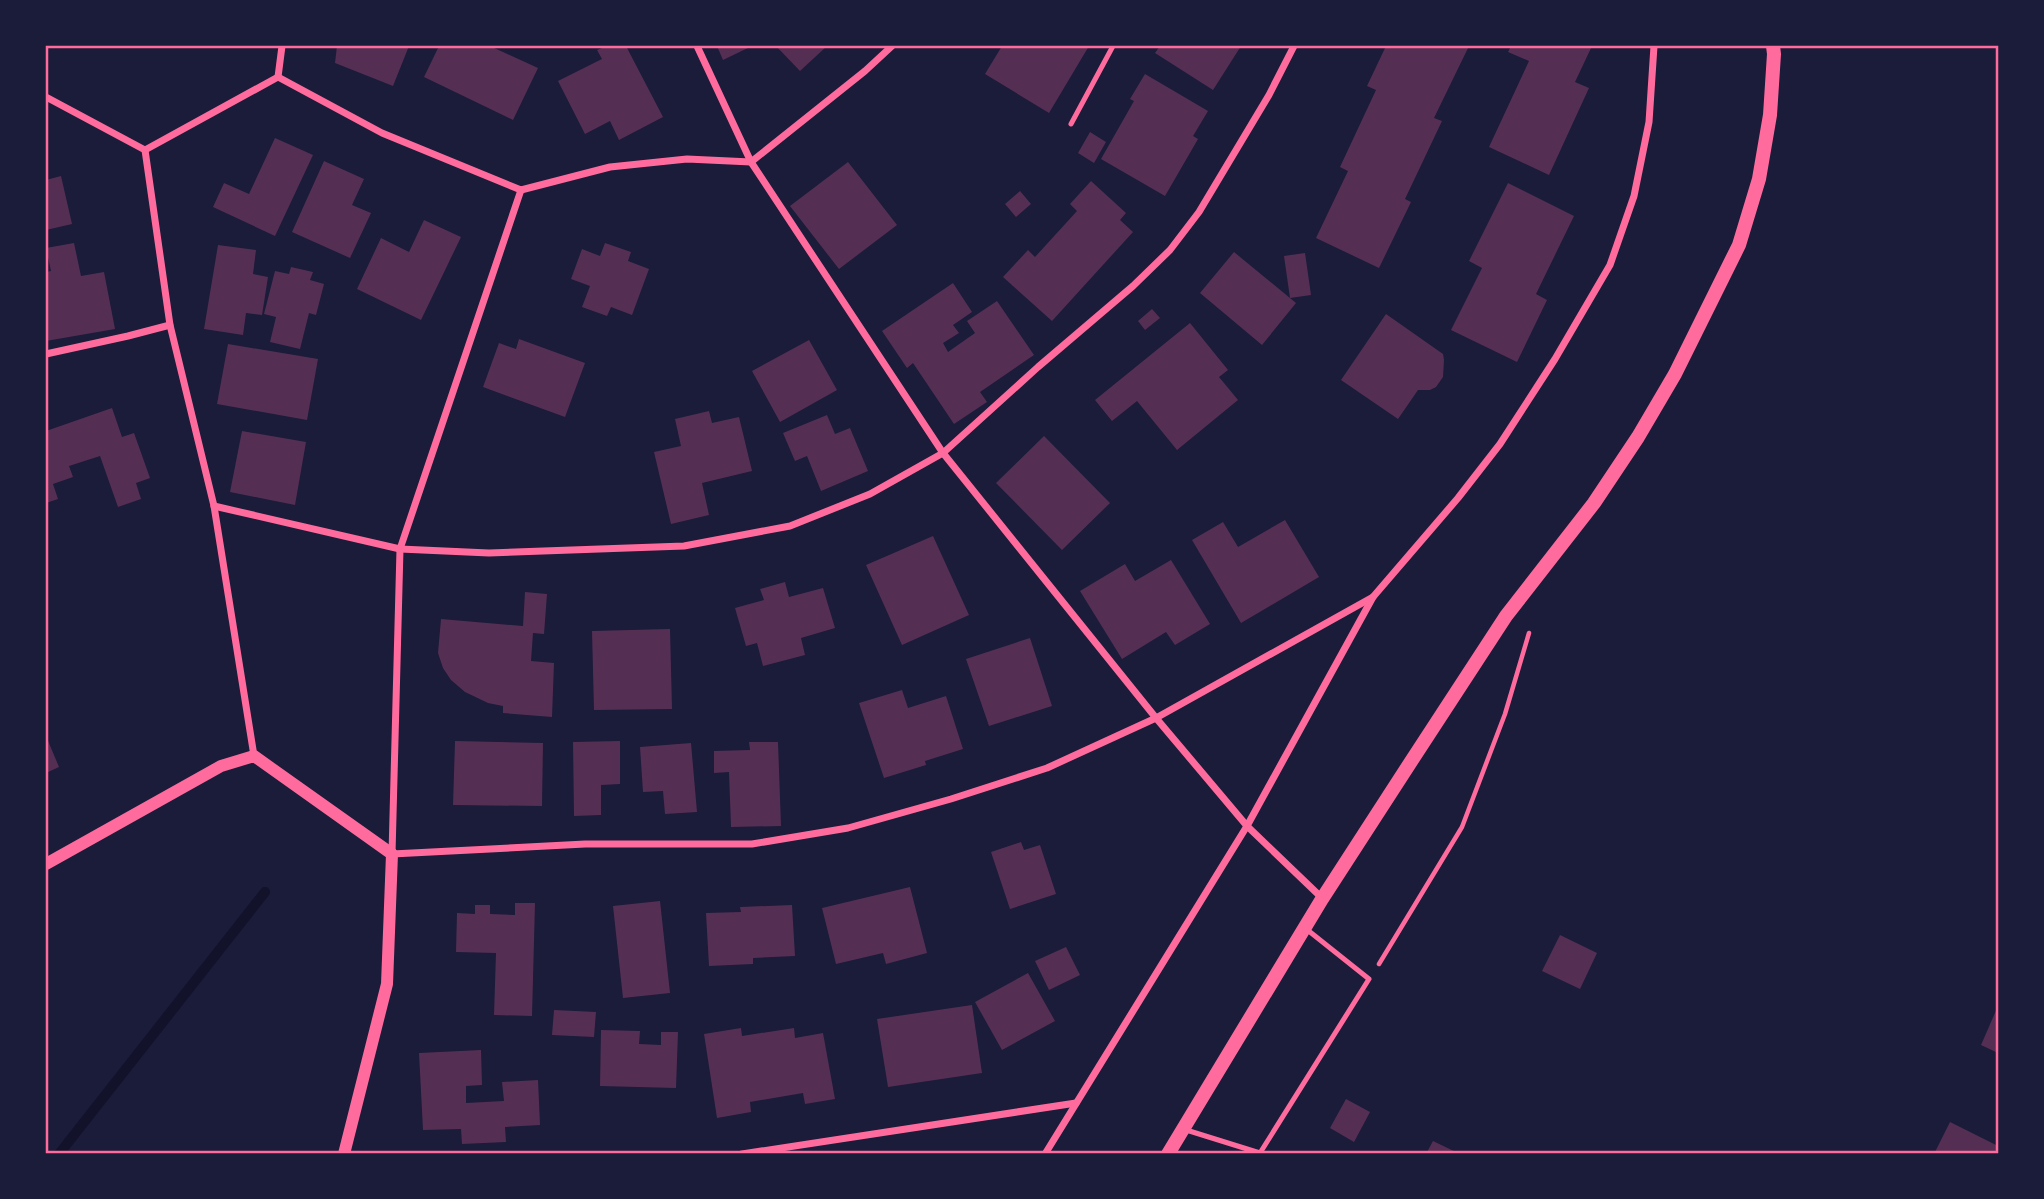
<svg xmlns="http://www.w3.org/2000/svg" width="2044" height="1199" font-family="'Sofia Sans Condensed',sans-serif">
<style>
.lines{fill:none;stroke-linecap:round;stroke-linejoin:round}
.stream{stroke:#12122b;stroke-width:10}
.building{fill:#542f53}
.path{stroke:#ff6b9d;stroke-width:4.5}
.service{stroke:#ff6b9d;stroke-width:5}
.minor{stroke:#ff6b9d;stroke-width:7}
.tertiary{stroke:#ff6b9d;stroke-width:12}
.secondary{stroke:#ff6b9d;stroke-width:14}
.neatline{fill:none;stroke:#ff6b9d;stroke-width:2.5}
</style>
<rect width="100%" height="100%" fill="#1b1b3a"/>
<g class="lines">
<path class="stream" d="M59,1154L265,892"/>
</g>
<g class="building">
<path d="M337,46H409L393,86L335,63Z"/>
<path d="M439,46H490L538,68L513,120L424,77Z"/>
<path d="M607,46H626L663,117L619,140L610,121L585,134L558,81L602,59L597,50Z"/>
<path d="M717,46H752L723,60Z"/>
<path d="M776,46H827L800,71Z"/>
<path d="M1002,46H1089L1049,113L985,74Z"/>
<path d="M1160,46H1241L1213,90L1155,53Z"/>
<path d="M1386,46H1469L1434,118L1442,121L1405,199L1411,202L1379,268L1316,238L1348,171L1340,167L1376,90L1367,86Z"/>
<path d="M1511,46H1592L1575,82L1589,88L1549,175L1489,147L1529,61L1508,52Z"/>
<path d="M1145,74L1208,111L1193,136L1198,139L1165,196L1101,159L1134,101L1130,99Z"/>
<path d="M1090,132L1106,142L1094,163L1078,153Z"/>
<path d="M275,138L313,155L275,236L213,207L224,183L249,194Z"/>
<path d="M324,161L364,179L352,205L371,213L350,258L292,232Z"/>
<path d="M848,162L897,225L839,269L790,206Z"/>
<path d="M61,176L72,224L46,230V180Z"/>
<path d="M1091,181L1126,213L1120,220L1133,232L1052,321L1003,277L1028,250L1035,257L1077,211L1070,204Z"/>
<path d="M1508,183L1574,216L1536,294L1547,300L1517,362L1451,330L1482,268L1469,261Z"/>
<path d="M1020,191L1031,204L1016,217L1005,204Z"/>
<path d="M424,220L461,237L421,320L357,289L381,238L409,252Z"/>
<path d="M74,243L81,276L104,272L115,329L46,341V272L51,271L46,248Z"/>
<path d="M605,243L631,252L628,261L649,269L632,315L611,307L607,316L582,307L590,286L571,279L582,249L600,256Z"/>
<path d="M218,245L256,250L253,274L268,277L262,315L246,313L243,335L204,329Z"/>
<path d="M1234,252L1296,303L1262,345L1200,293Z"/>
<path d="M1305,253L1311,295L1290,298L1284,256Z"/>
<path d="M291,267L313,272L310,280L324,284L316,315L309,313L300,349L270,342L276,317L264,314L275,271L289,274Z"/>
<path d="M953,283L972,312L953,325L959,333L943,343L948,352L975,333L967,321L997,301L1034,355L980,392L987,402L954,424L913,363L907,368L882,331Z"/>
<path d="M1152,309L1160,318L1145,330L1138,321Z"/>
<path d="M1386,314L1443,354L1444,360L1443,377L1436,387L1430,390H1418L1398,419L1341,380Z"/>
<path d="M1190,323L1228,370L1219,377L1238,400L1177,450L1137,401L1112,421L1095,400Z"/>
<path d="M519,339L585,363L565,417L483,387L499,343L516,349Z"/>
<path d="M809,340L837,390L780,422L752,371Z"/>
<path d="M228,344L318,359L307,420L217,404Z"/>
<path d="M112,408L122,437L134,433L150,478L136,483L141,499L118,507L100,456L69,466L73,477L53,484L58,499L46,503V431Z"/>
<path d="M709,411L712,423L739,417L752,471L702,483L709,515L671,524L654,452L681,446L675,419Z"/>
<path d="M827,415L835,434L850,428L868,471L821,491L807,456L795,461L783,433Z"/>
<path d="M242,431L306,442L295,505L230,492Z"/>
<path d="M1044,436L1110,503L1062,550L996,483Z"/>
<path d="M1285,520L1319,577L1241,623L1192,540L1223,522L1238,547Z"/>
<path d="M933,536L969,615L902,645L866,565Z"/>
<path d="M1171,560L1210,624L1175,645L1166,632L1122,659L1080,591L1125,564L1135,581Z"/>
<path d="M785,582L789,597L823,588L835,628L801,638L805,655L763,666L757,643L746,646L735,608L764,600L760,589Z"/>
<path d="M525,592L547,594L544,634L533,633L531,661L554,663L552,717L503,713V706L488,703L465,692L451,680L443,668L438,653L441,619L523,626Z"/>
<path d="M670,629L672,709L594,710L592,631Z"/>
<path d="M1030,638L1052,706L989,726L966,659Z"/>
<path d="M902,690L908,708L946,696L963,749L925,761L926,765L884,778L859,703Z"/>
<path d="M46,736L59,767L46,773Z"/>
<path d="M455,741L543,743L542,806L453,805Z"/>
<path d="M620,741V784L601,785V815L574,816L573,742Z"/>
<path d="M749,742H778L781,826L731,827L729,772L714,773V751L750,750Z"/>
<path d="M691,743L697,812L665,814L663,791L643,792L640,747Z"/>
<path d="M1021,842L1024,850L1040,845L1056,894L1010,909L991,852Z"/>
<path d="M910,887L927,953L886,964L883,953L836,964L822,908Z"/>
<path d="M660,901L670,993L623,998L613,906Z"/>
<path d="M515,903H535L532,1016L494,1015L496,953L456,952L457,913L475,914V905H490V914L515,915Z"/>
<path d="M792,905L795,956L753,958V964L709,966L706,913L741,912L740,907Z"/>
<path d="M1560,935L1597,953L1580,989L1542,971Z"/>
<path d="M1066,947L1080,975L1049,990L1035,961Z"/>
<path d="M1028,973L1055,1021L1002,1050L975,1002Z"/>
<path d="M972,1005L982,1073L888,1087L877,1019Z"/>
<path d="M1998,1006V1053L1981,1045Z"/>
<path d="M554,1010L596,1012L594,1037L552,1035Z"/>
<path d="M741,1028L742,1036L794,1028L795,1038L823,1033L835,1099L805,1104L803,1093L750,1102L751,1112L717,1118L704,1034Z"/>
<path d="M601,1030L640,1031L639,1044L661,1045V1032H678L676,1088L600,1086Z"/>
<path d="M481,1050L482,1085L466,1086V1103L504,1101L502,1082L538,1080L540,1125L505,1127L506,1142L462,1144L461,1129L423,1130L419,1053Z"/>
<path d="M1346,1099L1370,1112L1354,1142L1330,1128Z"/>
<path d="M1950,1122L1998,1146V1154H1934Z"/>
<path d="M1433,1141L1460,1154H1426Z"/>
</g>
<g class="lines">
<path class="path" d="M1379,964L1462,827L1505,714L1529,633"/>
<g class="service">
<path d="M1071,124L1113,46"/>
<path d="M1183,1129L1260,1153L1369,979L1305,928"/>
</g>
<g class="minor">
<path d="M697,46L751,162L943,453L1156,718L1247,826L1322,898"/>
<path d="M278,77L382,133L521,190L610,167L687,159L751,162L865,71L892,46"/>
<path d="M278,77L282,46"/>
<path d="M46,97L145,150"/>
<path d="M145,150L170,325L214,506L254,756"/>
<path d="M145,150L278,77"/>
<path d="M521,190L400,549L392,854L585,844H752L848,828L951,799L1047,768L1156,718L1373,597"/>
<path d="M46,354L128,336L170,325"/>
<path d="M214,506L400,549L489,553L684,546L790,526L870,494L943,453L1038,367L1133,286L1170,250L1199,212L1269,95L1294,46"/>
<path d="M742,1154L1076,1103"/>
<path d="M1045,1154L1247,826L1373,597L1458,498L1500,444L1555,359L1610,265L1634,196L1649,122L1654,46"/>
</g>
<path class="tertiary" d="M46,864L221,766L254,756L392,854L387,984L344,1154"/>
<path class="secondary" d="M1168,1154L1322,899L1412,760L1506,616L1594,503L1638,437L1675,374L1739,245L1759,179L1770,115L1774,54L1773,46"/>
</g>
<rect width="2044" height="1199" fill="none" stroke="#1b1b3a" stroke-width="94"/>
<rect x="47" y="47" width="1950" height="1105" class="neatline"/>
</svg>
